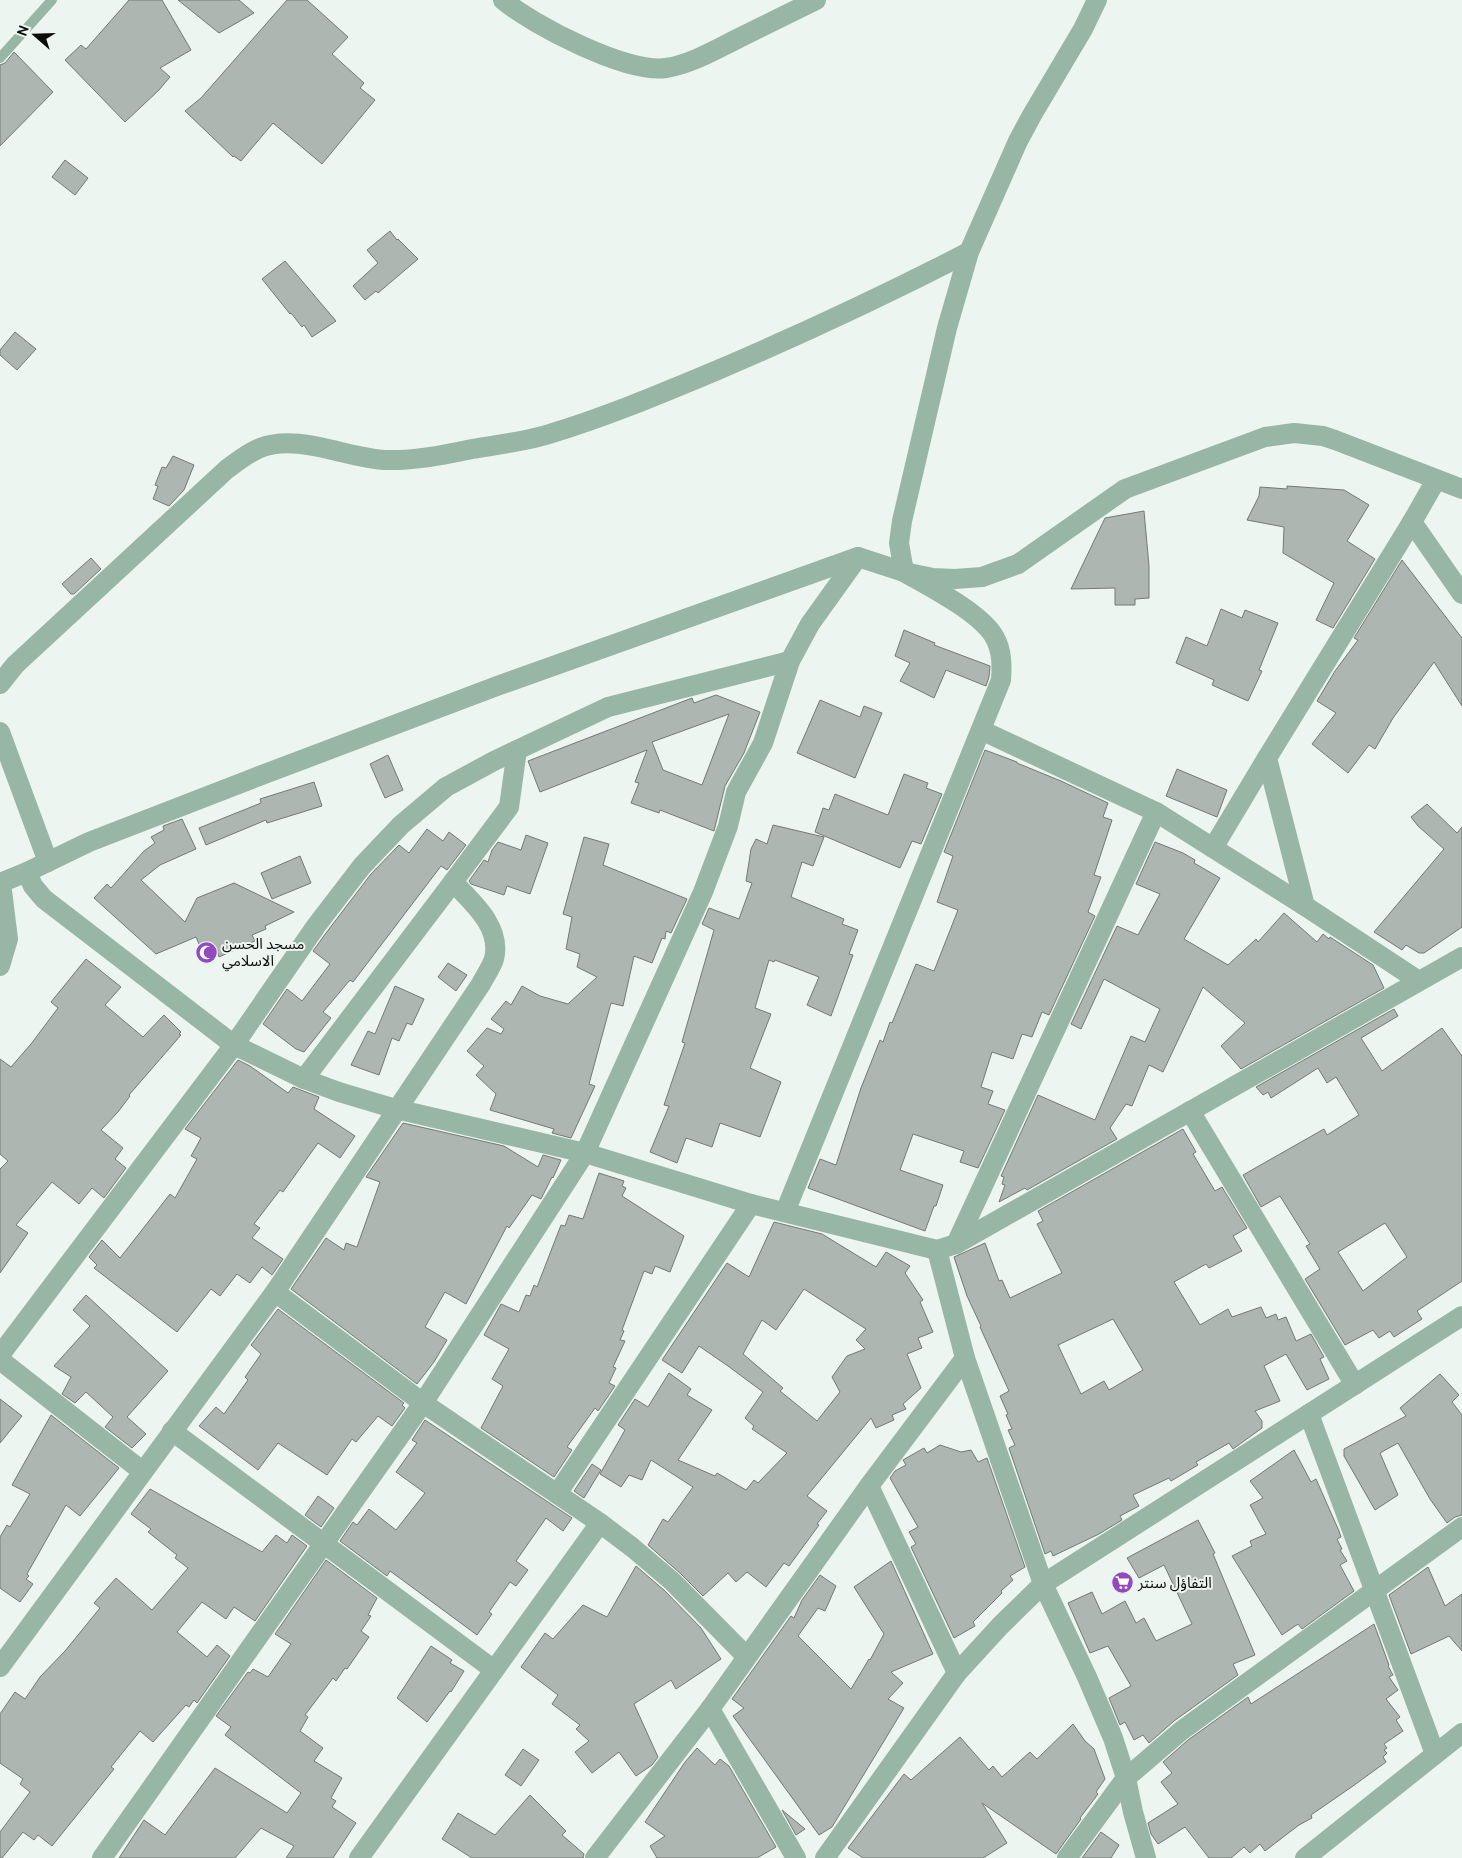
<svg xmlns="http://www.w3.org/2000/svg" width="1462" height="1858" font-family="Cabin,'Noto Sans Arabic',sans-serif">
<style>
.building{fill:#aeb6b1;stroke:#737a76;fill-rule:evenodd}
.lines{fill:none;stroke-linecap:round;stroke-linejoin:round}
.lane{stroke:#98b6a5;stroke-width:10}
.street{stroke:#98b6a5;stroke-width:20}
.labels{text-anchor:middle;stroke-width:4;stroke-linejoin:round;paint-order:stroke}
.poi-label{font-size:15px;fill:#0a0d0b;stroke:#ecf5f0;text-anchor:start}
</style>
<rect width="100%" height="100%" fill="#ecf5f0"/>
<g class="building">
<path d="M129,0H162L191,50L160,68L170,77L159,90L125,122L65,60L81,45L86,49Z"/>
<path d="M178,0H239L254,13L219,33Z"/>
<path d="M287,0H307L348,37L332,54L364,83L360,88L375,100L322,164L273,123L241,161L234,156L233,157L185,111L201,98Z"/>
<path d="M14,52L53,92L0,146V65L5,63Z"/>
<path d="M65,160L88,178L75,195L52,177Z"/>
<path d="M390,231L397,240L398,239L418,259L378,293L376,291L365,300L353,286L378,263L367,250Z"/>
<path d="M285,261L336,321L312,337L304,325L302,327L291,313L290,314L262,279Z"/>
<path d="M15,332L36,349L17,370L0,355V350Z"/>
<path d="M173,456L194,465L184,490L169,506L153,499L158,486L155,485L162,467L166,468Z"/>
<path d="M1287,486L1344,490L1369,505L1347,541L1375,559L1333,628L1316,620L1334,583L1283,553L1284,527L1247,520L1259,496L1260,487L1287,489Z"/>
<path d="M1144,511L1149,566V598L1135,599V605H1115V588L1071,589L1105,518Z"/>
<path d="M91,558L101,569L74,594H71L62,584Z"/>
<path d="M1402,560L1462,638V706L1434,662L1393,718L1375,749L1369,745L1348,773L1312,744L1336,713L1317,701L1335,671L1358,640L1354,638Z"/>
<path d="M1221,609L1242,618L1245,610L1278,623L1259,670L1262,671L1248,701L1212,685L1214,680L1176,663L1186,637L1207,646Z"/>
<path d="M904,630L935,643L934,645L990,666L989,677L986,686L946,670L934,698L900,681L910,663L895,656Z"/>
<path d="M716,695L760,712L744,753L725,786L714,831L660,810L659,813L631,803L639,783L635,782L647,750L540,792L528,761L692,698L694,703ZM729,714L702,785L663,770L652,742Z"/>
<path d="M820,700L860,717L864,706L882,713L855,778L797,753Z"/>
<path d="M985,750L1017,762V763L1061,781L1108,803L1103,817L1112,820L1094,875L1101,877L1088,912L1095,916L1049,1015L1042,1012L1032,1037L1022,1034L1013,1059L992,1052L981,1087L993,1091L988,1104L1005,1110L978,1168L960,1162L964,1151L913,1134L900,1170L943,1185L936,1206H934L925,1231L808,1188L820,1159L836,1165L861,1088L880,1040L883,1042L890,1022L892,1023L916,964L934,971L958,910L937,902L953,856L944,852Z"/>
<path d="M388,755L403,790L385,798L370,764Z"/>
<path d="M1177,769L1227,790L1217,817L1166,796Z"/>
<path d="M904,774L928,783L926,788L942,794L921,844L912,841L900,868L815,832L823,808L829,810L835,794L888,815Z"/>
<path d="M314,782L322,806L267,823L266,820L206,845L199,828L261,803L260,799Z"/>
<path d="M1427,804L1457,833L1462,827V927L1424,953H1419L1406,945L1402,950L1374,932L1444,849L1418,826L1411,817Z"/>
<path d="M182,819L196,849L160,865L141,880L185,922L197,898L234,883L294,912L265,926L266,929L252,935L255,941L219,957L217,951L204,956L196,937L156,954L94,898L107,884L111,888L144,851L155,843L151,837L164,830L163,826Z"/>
<path d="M773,825L824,837L813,866L802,862L791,897L844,919L842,924L858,930L849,954L853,955L831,1016L807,1005L819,977L775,960L774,962L769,960L755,1008L771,1014L750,1068L781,1082L760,1137L720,1123L712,1147L686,1138L677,1163L650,1152L669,1106L664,1105L685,1043L682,1042L714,930L702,924L709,908L739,919L752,883L746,881L751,849L756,839L767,844Z"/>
<path d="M427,829L443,841L449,832L466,845L447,870L441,866L353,982L350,980L323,1012L331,1018L304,1052L296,1049L263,1024L287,989L302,1001L330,964L313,951L326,933L371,874L399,845L409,853Z"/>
<path d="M526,835L548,843L530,894L507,886L504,895L471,884L469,881L484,860L488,862L492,850L498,842L521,850Z"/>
<path d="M584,837L609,844L603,865L687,899L671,933L666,931L665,939L662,938L652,963L634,956L623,1006L611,1003L589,1084L595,1086L571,1138L552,1133L554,1129L490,1110L496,1094L476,1075L484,1066L467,1051L487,1028L501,1034L504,1029L491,1019L506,1001L511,1005L522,986L540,996L568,1004L597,977L577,967L580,954L566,949L572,917L563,914Z"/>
<path d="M1155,842L1183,853L1195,860L1194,863L1220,878L1184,939L1228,965L1256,939L1258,942L1284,913L1317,942L1323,934L1329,939L1330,937L1373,965L1384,988L1241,1069L1221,1046L1245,1023L1203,987L1163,1072L1149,1065L1132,1106L1126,1104L1110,1128L1117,1139L1027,1190L1025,1188L999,1202L1005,1185L1002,1184L1004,1177L1001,1176L1038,1095L1095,1120L1131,1036L1145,1042L1160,1009L1104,979L1081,1029L1071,1024L1117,926L1138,935L1160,894L1136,884Z"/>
<path d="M300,856L311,883L272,899L261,873Z"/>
<path d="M86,959L121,987L105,1005L143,1037L164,1015L181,1032L179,1034L181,1035L129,1095L130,1096L118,1112L101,1130L123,1148L115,1159L126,1168L104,1198L92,1188L79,1204L52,1182L16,1225L28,1233L0,1273V1169L8,1161L0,1154V1059L11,1067L31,1044L58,1008L51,1002Z"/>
<path d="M448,963L467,975L456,991L438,977Z"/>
<path d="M395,986L424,999L412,1025L407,1023L399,1041L392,1038L379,1075L351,1065L368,1031L375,1034Z"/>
<path d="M1394,1009L1398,1016L1361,1038L1382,1071L1442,1028L1462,1056V1281L1417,1311L1422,1319L1394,1337L1390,1331L1379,1338L1373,1330L1345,1345L1305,1279L1320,1269L1306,1246L1310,1244L1280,1196L1261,1207L1243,1175L1324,1129L1327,1135L1359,1115L1336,1077L1327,1083L1318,1068L1271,1098L1268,1092L1263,1095L1256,1087ZM1385,1223L1407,1257L1363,1291L1338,1252Z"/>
<path d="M238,1060L250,1066L288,1093L293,1087L319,1097L314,1109L355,1136L340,1158L318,1143L283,1192L280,1190L254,1224L260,1228L252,1238L283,1259L272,1275L262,1267L250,1283L237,1274L220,1296L211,1289L177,1332L94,1268L97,1265L89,1257L102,1240L120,1258L170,1194L175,1198L197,1159L191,1156L201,1138L185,1129Z"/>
<path d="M403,1123L504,1146L538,1167L543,1155L561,1160L553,1178L552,1177L541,1199L532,1195L509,1228L507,1226L466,1304L445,1292L425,1327L447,1340L434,1362L417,1384L291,1289L326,1238L344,1250L346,1243L357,1247L380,1182L366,1177Z"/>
<path d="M1183,1129L1196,1152L1193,1154L1215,1191L1222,1187L1247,1228L1233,1236L1242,1251L1209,1268L1206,1264L1174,1282L1200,1325L1228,1309L1232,1317L1261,1307L1266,1318L1276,1314L1278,1320L1286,1317L1296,1341L1311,1334L1324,1357L1320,1359L1329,1379L1307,1390L1286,1354L1264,1366L1280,1401L1255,1411L1262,1421V1428L1233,1449L1229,1443L1196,1462L1198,1465L1171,1481L1169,1478L1133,1495L1139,1506L1120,1516L1122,1520L1099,1534L1053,1556L1051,1551L1045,1554L1009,1448L1015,1445L1008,1430L1012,1429L1006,1415L1008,1414L1000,1396L1009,1391L980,1327L981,1326L967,1296L954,1257L985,1243L999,1281L1002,1280L1010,1298L1062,1273L1037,1224L1043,1221L1038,1211ZM1113,1319L1143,1370L1109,1390L1104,1381L1081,1394L1058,1345Z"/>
<path d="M599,1173L624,1181L622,1186L626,1188L622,1196L684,1236L670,1272L655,1266L652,1274L644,1271L622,1330L624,1331L620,1340L625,1341L613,1367L616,1368L609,1383L615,1386L598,1411L595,1408L567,1447L572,1450L554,1477L481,1428L503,1386L492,1379L509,1349L484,1335L501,1304L519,1312L526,1295L530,1296L534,1285L537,1287L561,1225L565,1226L569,1215L583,1219Z"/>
<path d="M774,1222L822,1234L876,1267L886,1252L910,1266L905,1273L923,1300L920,1302L933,1332L918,1338L922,1348L907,1354L921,1388L903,1404L906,1409L892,1415L894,1420L876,1428L871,1418L807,1496L827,1511L817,1524L819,1525L789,1566L784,1563L766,1587L747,1572L736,1582L728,1573L703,1596L681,1574L648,1545L663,1519L668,1522L693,1487L651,1460L642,1480L629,1475L621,1487L600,1474L625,1430L618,1425L635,1399L648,1407L669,1373L691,1389L687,1395L712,1410L678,1460L715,1476L717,1473L746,1490L754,1480L758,1483L787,1453L752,1429L754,1426L745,1418L763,1392L728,1366L699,1346L682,1373L662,1360L727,1263L749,1277ZM804,1289L866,1329L856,1340L865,1349L847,1356L832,1377L840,1392L817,1421L780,1391L783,1388L743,1354L762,1320L776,1330Z"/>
<path d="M86,1295L168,1371L127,1417L146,1434L132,1448L105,1427L113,1417L86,1392L75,1403L62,1394L71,1377L54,1366L90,1326L73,1310Z"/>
<path d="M278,1309L404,1403L402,1405L405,1408L392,1426L378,1416L356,1442L352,1439L327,1475L278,1443L258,1470L199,1426L216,1407L224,1414L248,1380L245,1377L261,1354L251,1345Z"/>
<path d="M1440,1374L1459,1395L1452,1402L1462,1415V1515L1455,1517L1447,1523L1430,1499L1398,1443L1380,1453L1398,1495L1375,1510L1344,1456V1449L1406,1416L1400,1408Z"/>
<path d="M0,1399L22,1416L0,1443Z"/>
<path d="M51,1415L119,1468L80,1516L66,1505L27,1574L29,1576L26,1579L33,1584L20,1602L0,1588V1537L7,1525L10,1527L30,1494L12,1485Z"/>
<path d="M425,1420L572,1518L563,1531L546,1518L516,1561L528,1570L516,1586L510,1582L489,1612L492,1614L477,1635L401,1579L390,1571L387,1576L340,1541L353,1522L357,1525L369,1509L396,1530L425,1493L396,1472L417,1443L412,1440Z"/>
<path d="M940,1445L961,1452L971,1450L978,1462L987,1458L1025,1567L1010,1576L1013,1580L1001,1591L1002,1593L973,1622L975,1626L954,1638L911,1547L916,1544L909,1532L918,1527L890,1478L895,1471L906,1465L903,1460L924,1448L927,1453Z"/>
<path d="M1294,1450L1311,1482L1316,1479L1339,1531L1341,1537L1337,1539L1342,1549L1340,1550L1347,1561L1340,1565L1354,1591L1302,1629L1298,1624L1282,1635L1232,1556L1252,1546L1250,1541L1266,1534L1250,1505L1263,1498L1250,1481Z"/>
<path d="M592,1464L601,1470L584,1498L574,1491Z"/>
<path d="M150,1489L262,1552L276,1535L287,1543L292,1535L307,1546L255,1621L234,1607L226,1619L202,1602L177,1632L207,1657L217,1645L230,1656L197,1703L194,1700L189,1707L186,1705L153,1742L140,1731L111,1767L114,1769L52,1846L38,1835L34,1840L23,1832L2,1858H0V1832L30,1792L20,1784L23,1779L0,1763V1714L15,1692L25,1699L40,1677L65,1651L100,1608L94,1603L116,1578L152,1610L188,1568L175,1558L177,1555L148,1532L151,1529L131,1514Z"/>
<path d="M318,1496L334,1508L321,1527L305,1515Z"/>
<path d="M1198,1520L1215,1553L1213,1554L1255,1655L1233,1664L1238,1675L1174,1721L1149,1743L1143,1735L1134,1740L1125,1722L1120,1725L1109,1698L1131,1686L1108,1646L1090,1653L1068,1603L1092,1592L1102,1614L1125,1601L1136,1623L1144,1618L1156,1641L1192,1624L1164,1565L1139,1578L1127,1558Z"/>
<path d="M326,1560L377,1598L368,1615L371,1616L361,1631L369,1637L347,1669L345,1668L336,1681L333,1678L305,1715L308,1717L300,1731L323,1748L314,1761L342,1778L331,1798L336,1801L332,1807L356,1823L333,1858H286L294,1846L261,1828L235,1858H119L144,1820L165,1835L215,1768L287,1813L301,1793L225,1735L231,1727L216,1716L248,1672L250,1673L253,1669L268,1677L291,1644L275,1634Z"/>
<path d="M891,1561L933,1654L891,1672L903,1683L888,1699L904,1708L832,1827L819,1835L733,1716L744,1708L732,1699L791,1616L794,1618L802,1600L820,1575L836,1586L825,1611L818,1608L798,1636L851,1689L869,1659L870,1660L884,1634L854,1587Z"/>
<path d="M636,1566L665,1591L701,1628L721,1659L676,1689L671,1680L634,1704L658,1757L652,1765L636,1776L619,1752L592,1773L575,1752L589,1741L576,1729L580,1725L552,1704L558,1695L521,1667L545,1633L553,1639L583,1605L607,1617Z"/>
<path d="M1428,1567L1445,1606L1462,1594V1651L1449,1636L1411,1654L1389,1595Z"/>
<path d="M1374,1624L1389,1665L1388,1666L1393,1675L1389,1677L1398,1690L1386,1699L1400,1717L1396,1720L1403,1731L1384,1744L1387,1748L1384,1750L1387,1753L1383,1757L1386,1762L1353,1786L1311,1815L1312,1818L1299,1825L1265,1851L1260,1844L1250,1853L1244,1847L1231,1858H1209L1185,1827L1158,1844L1151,1834L1148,1823L1178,1804L1161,1782L1172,1773L1163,1762L1188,1740L1248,1697L1251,1704Z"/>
<path d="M431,1646L452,1660L450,1663L464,1671L451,1692L450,1691L427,1722L397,1698Z"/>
<path d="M1073,1724L1085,1741L1094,1749L1105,1779L1096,1792L1098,1794L1080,1818L1081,1819L1056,1854L982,1803L1007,1843L983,1858H863L848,1848L904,1774L911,1780L960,1737L989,1770L993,1766L1002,1777L1030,1752L1037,1759Z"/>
<path d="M697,1748L715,1765L720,1759L729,1766L776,1847L757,1858H657L650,1846L665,1836L645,1822L685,1762Z"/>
<path d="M523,1749L539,1760L521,1786L505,1775Z"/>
<path d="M530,1795L566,1831L562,1835L584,1854L583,1858H472L442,1839L458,1813L495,1835Z"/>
<path d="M782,1810L805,1829L796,1835Z"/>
<path d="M1101,1832L1119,1845L1111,1858H1082Z"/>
</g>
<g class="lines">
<path class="lane" d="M0,58L52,0"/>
<g class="street">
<path d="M503,0C533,25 627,74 666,68C691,64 715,50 737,39C763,26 790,13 816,0"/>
<path d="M1412,522L1462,594"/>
<path d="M0,684L15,665L227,469C238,461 248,453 260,448C298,433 345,458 385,460C414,461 444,455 472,449C496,445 522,442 546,435C603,418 658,395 713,372C800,335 885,295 969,252"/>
<path d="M981,730L1156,812L1305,906L1419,981"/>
<path d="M0,732L48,862"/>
<path d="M1213,848L1267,758"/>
<path d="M27,872L33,886L44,899L234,1045L304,1079L339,1092L396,1109L585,1153L751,1204L937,1250L956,1244L1462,957"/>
<path d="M0,883L27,872L89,842L254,778L497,686L858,557L904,572L933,578L955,579L982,577L1018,564L1125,489L1265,437L1294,433L1323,436L1335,440L1462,489"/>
<path d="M1305,906L1267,758L1412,522L1436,480"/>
<path d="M0,966L8,939L1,883"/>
<path d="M304,1079L453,882"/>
<path d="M1190,1111L1355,1385"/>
<path d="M785,1212L1001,680C1002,665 1002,651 995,638C982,613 928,586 904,572L899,543L902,521L947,328L969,252L1018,141L1032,115L1083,29L1097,0"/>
<path d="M956,1244L1156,812"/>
<path d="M937,1250L965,1358L1043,1584L1087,1677L1113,1738L1126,1778L1133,1812L1146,1858"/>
<path d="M275,1292L423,1403L600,1523L633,1548L673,1582L746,1656"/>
<path d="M0,1355L234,1045L316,926L362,866L401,825L446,787L494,761L608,707L790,661"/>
<path d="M0,1360L142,1471"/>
<path d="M1309,1414L1435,1754"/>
<path d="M172,1431L494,1670"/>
<path d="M869,1486L957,1673"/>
<path d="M557,1494L751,1204"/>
<path d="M0,1667L275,1292L481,984C485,976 491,968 494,959C502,927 472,902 453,882L509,807L517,750"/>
<path d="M710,1709L796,1858"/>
<path d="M102,1858L423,1403L585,1153L703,892L728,826L736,792L763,743L790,661L810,624L858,557"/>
<path d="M359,1858L600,1523"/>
<path d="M595,1858L710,1709L869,1486L965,1358"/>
<path d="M825,1858L957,1673L1000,1626L1043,1584L1462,1316"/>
<path d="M1067,1858L1126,1778L1181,1731L1462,1527"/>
<path d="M1305,1858L1462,1733"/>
</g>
</g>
<defs>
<symbol id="mosque-disc" viewBox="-11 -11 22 22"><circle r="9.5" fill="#924bbe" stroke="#ecf5f0"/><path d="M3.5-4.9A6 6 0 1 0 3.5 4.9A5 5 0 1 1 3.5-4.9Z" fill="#fff"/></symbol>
<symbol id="supermarket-disc" viewBox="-11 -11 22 22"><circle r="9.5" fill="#924bbe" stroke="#ecf5f0"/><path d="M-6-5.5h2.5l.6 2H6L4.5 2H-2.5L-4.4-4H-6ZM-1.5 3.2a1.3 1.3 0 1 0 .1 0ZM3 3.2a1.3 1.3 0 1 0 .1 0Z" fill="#fff"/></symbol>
</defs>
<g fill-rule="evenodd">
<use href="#mosque-disc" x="194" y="940" width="25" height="25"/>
<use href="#supermarket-disc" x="1110" y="1570" width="25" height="25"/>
</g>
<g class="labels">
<g class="poi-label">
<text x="222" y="949">مسجد الحسن<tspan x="222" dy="17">الاسلامي</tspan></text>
<text x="1138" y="1588">التفاؤل سنتر</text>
</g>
</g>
<g transform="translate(35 35) rotate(290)" stroke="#ecf5f0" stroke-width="4" paint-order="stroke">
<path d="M0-4L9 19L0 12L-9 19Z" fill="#0a0d0b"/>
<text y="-8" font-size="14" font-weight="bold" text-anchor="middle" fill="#0a0d0b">N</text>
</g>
</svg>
